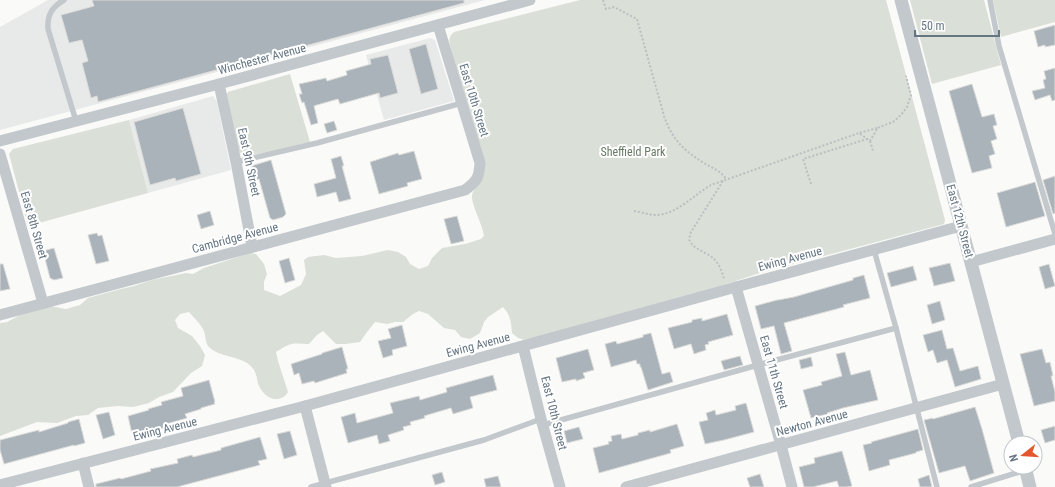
<svg xmlns="http://www.w3.org/2000/svg" width="1055" height="487" font-family="'Roboto Condensed',sans-serif">
<style>
.built{fill:#e8e9e9}
.green{fill:#dadfd7}
.building{fill:#aab3b9;stroke:#dcdcda}
.lines{fill:none;stroke-linecap:round;stroke-linejoin:round}
.path{stroke:#bbbfc2;stroke-width:2;stroke-dasharray:2 2;stroke-linecap:butt}
.service{stroke:#c3c8cc;stroke-width:5.5}
.minor{stroke:#c3c8cc;stroke-width:11}
.tertiary{stroke:#c3c8cc;stroke-width:13}
.labels{text-anchor:middle;stroke-width:4;stroke-linejoin:round;paint-order:stroke}
.street-label{font-size:12px;fill:#657683;stroke:#fff}
.park-label{font-size:12px;fill:#687a64;stroke:#fff}
</style>
<rect width="100%" height="100%" fill="#fafaf8"/>
<g class="built">
<path d="M48,0H485L0,130V27Z"/>
<path d="M430,38L435,40L454,101L384,120L366,55Z"/>
<path d="M213,96L217,102L231,170L148,193L129,120Z"/>
</g>
<g class="green">
<path d="M580,0H886L945,220L944,224L760,273L723,285L589,322L529,341L518,338L512,333C511,322 511,316 503,307L488,317L484,322L480,333L470,339L461,337L455,330L444,328L428,314L419,311L413,314L403,322H395L387,324L375,322L367,332L360,342L345,344H336L323,331L317,335L309,344C304,344 296,343 292,344C286,345 281,349 276,352L278,361L288,392C285,397 281,399 276,399C267,399 262,392 258,384C257,380 257,376 255,372C254,369 250,365 247,363C236,356 221,357 210,348C205,344 206,337 204,331C201,324 194,318 189,312L180,314L175,320L178,328L192,336L200,346L205,355L202,366L191,373L173,392L159,397L149,403L133,407L118,406L98,408L88,415L76,416L57,423L37,422L0,436V323L7,322L22,314L50,306L66,309L80,305L88,298L121,289L134,286L152,280L186,273L193,274L204,268L250,253L256,254L264,264L267,274L264,282V290L280,296L301,285L306,274L304,260L308,257L324,255L336,258L362,256L388,250L398,252L406,257L410,264L419,269L428,266L432,258L442,248L465,244L481,239L484,236C483,225 471,205 472,195C473,191 479,182 481,178L449,40L451,35L454,32Z"/>
<path d="M910,0H984L1001,65L932,84Z"/>
<path d="M993,0H1055V22L1001,37Z"/>
<path d="M290,74L310,142L274,151L246,156L240,153L237,147L226,96L228,92Z"/>
<path d="M129,120L148,193L28,226L9,154L13,149Z"/>
</g>
<g class="building">
<path d="M92,0H464V3L98,102L97,96L91,98L82,63L88,61L82,40L69,43L61,15L94,6Z"/>
<path d="M1055,25V45L1045,47V45L1038,47L1034,31Z"/>
<path d="M426,44L438,89L421,94L409,49Z"/>
<path d="M388,55L398,93L380,98L379,93L340,104L338,99L317,105L314,106L318,123L311,125L304,102L302,103L299,94H302L299,84L326,78L327,81L347,75L346,71L371,64L370,59Z"/>
<path d="M1055,68V100L1052,101L1050,95L1035,100L1032,91L1045,88L1043,80L1046,79L1044,71Z"/>
<path d="M972,84L982,117L994,114L997,125L993,126L997,139L991,141L995,154L989,156L992,168L972,173L949,91Z"/>
<path d="M183,108L201,174L176,181L175,178L150,185L134,122Z"/>
<path d="M334,121L337,130L327,133L324,124Z"/>
<path d="M414,151L422,179L407,183L408,186L379,194L370,162L398,153L399,155Z"/>
<path d="M341,156L344,166H342L351,199L339,202L336,192L317,197L314,184L336,178L331,159Z"/>
<path d="M271,160L286,214L283,217L273,220L270,218L259,179L255,180L251,166Z"/>
<path d="M1055,176V213L1053,214L1043,180Z"/>
<path d="M1035,182L1045,216L1006,227L997,193Z"/>
<path d="M210,211L214,225L201,229L197,215Z"/>
<path d="M457,216L464,241L451,244L444,219Z"/>
<path d="M97,233L98,236L102,235L109,261L96,264L88,235Z"/>
<path d="M54,248L63,278L54,280L50,278L43,251Z"/>
<path d="M289,258L295,280L285,283L279,261Z"/>
<path d="M950,263L955,281L934,286L929,268Z"/>
<path d="M0,264H3L10,289L0,291Z"/>
<path d="M1049,264L1055,286L1045,289L1039,267Z"/>
<path d="M913,266L917,280L891,287L887,273Z"/>
<path d="M864,275L870,298L843,305L844,307L784,323L792,351L781,354L774,326L761,329L755,306L777,300H778L794,297L825,288L853,280V278Z"/>
<path d="M940,301L945,320L932,324L927,305Z"/>
<path d="M727,314L733,335L708,342L709,344L705,345L706,350L694,354L691,344L674,349L668,328L692,322V320L702,318V321Z"/>
<path d="M402,325L407,346L392,350L393,355L383,358L378,341L391,338L388,329Z"/>
<path d="M942,330L947,349L953,348L960,371L978,366L981,379L955,387L947,360L937,363L933,350L928,352L923,335Z"/>
<path d="M651,333L662,374L670,372L673,382L648,390L641,367H640V364H637L636,360L611,367L605,344L616,341L617,344L643,337V335Z"/>
<path d="M342,347L348,369H346L347,373L315,383L314,381L302,384L299,373L294,375L291,364L322,354V353Z"/>
<path d="M588,349L594,370L583,373L585,378L576,381V379L562,382L556,358Z"/>
<path d="M1042,349L1046,363L1050,362L1053,376H1051L1055,392V401L1034,406L1020,354Z"/>
<path d="M845,352L851,375L870,370L878,400L843,408L827,413L828,414L811,418L803,390L822,385L821,382L842,376L836,354Z"/>
<path d="M740,356L743,365L724,370L721,361Z"/>
<path d="M811,357L813,366L801,369L799,360Z"/>
<path d="M493,375L497,390L470,397L473,408L453,414L451,408L424,416L425,418L410,422L411,425L403,427L404,430L388,435L390,441L379,444L377,435L348,443L341,417L355,413L357,423L393,413L390,403L419,396L420,400L447,392L446,388Z"/>
<path d="M209,380L215,402H214L215,404L201,408V409L185,414L187,418L163,425L164,428L143,433V431L132,434L128,416L149,410L148,409L162,405L161,402L183,396L181,388Z"/>
<path d="M746,403L754,432L724,440L705,444L699,422L708,420L706,413L715,410L716,415L736,410L735,406Z"/>
<path d="M975,407L982,429L994,473L970,481L965,466L939,473L924,420L933,418V419Z"/>
<path d="M109,412L115,435L103,439L96,415Z"/>
<path d="M79,419L85,443L74,446V445L4,464L0,450V440L39,430V432L68,423V422Z"/>
<path d="M677,424L684,446L670,450L671,453L599,473L593,448L609,444L608,442L612,441L611,436L621,434L622,439L638,435V433L650,430V432Z"/>
<path d="M1055,426V440L1045,443L1041,430Z"/>
<path d="M579,427L583,439L567,443L564,431Z"/>
<path d="M918,429L923,450L916,452V453L889,460L890,465L869,471L863,445L872,443L871,442Z"/>
<path d="M290,431L297,455L284,459L277,434Z"/>
<path d="M260,437L267,459L258,461L260,465L177,487H96V484L120,478L121,479L151,471L150,469L178,463L177,459L192,455L193,457L221,450V448Z"/>
<path d="M842,451L852,486L847,487H839L837,481L813,487H804L799,467L815,463L814,458Z"/>
<path d="M442,472L445,482L435,485L432,475Z"/>
<path d="M760,474L764,487H750L747,478Z"/>
<path d="M929,475L932,487H920L918,479Z"/>
<path d="M498,476L501,487H486L484,479Z"/>
</g>
<g class="lines">
<g class="path">
<path d="M603,0L606,9L614,7L637,19L664,116C672,139 683,150 704,163C712,168 721,171 726,179"/>
<path d="M877,128L859,133L870,141L876,131L877,128L893,122L901,115L907,107L911,95L906,76"/>
<path d="M870,141L873,151"/>
<path d="M723,181L691,232L689,239C692,249 707,252 714,259C720,265 722,272 724,279"/>
<path d="M811,184L803,159L867,139"/>
<path d="M634,211C641,212 649,215 656,215C676,215 695,194 711,185L859,133"/>
</g>
<g class="service">
<path d="M64,0C52,7 47,15 48,29L76,121"/>
<path d="M990,0L999,46L1055,234"/>
<path d="M236,162L317,143L462,103"/>
<path d="M896,328L937,487"/>
<path d="M543,425L758,365L896,328L874,250"/>
<path d="M311,487L484,440L541,419"/>
<path d="M971,487L1026,470"/>
</g>
<g class="minor">
<path d="M219,84L236,162L252,246"/>
<path d="M0,141L219,84L530,0"/>
<path d="M0,154L43,303"/>
<path d="M971,262L1055,239"/>
<path d="M736,287L781,445L792,487"/>
<path d="M0,315L465,190C477,181 479,178 480,163L438,25"/>
<path d="M523,346L541,419L560,487"/>
<path d="M305,406L326,487"/>
<path d="M83,463L89,487"/>
<path d="M0,485L305,406L736,287L961,226"/>
<path d="M626,487L1003,384"/>
</g>
<g class="tertiary">
<path d="M901,0L1019,443"/>
<path d="M1025,467L1030,487"/>
</g>
</g>
<g class="labels">
<g class="street-label">
<text transform="translate(262 59) rotate(-15)" y="4">Winchester Avenue</text>
<text transform="translate(474 100) rotate(73)" y="4">East 10th Street</text>
<text transform="translate(249 162) rotate(78)" y="4">East 9th Street</text>
<text transform="translate(960 221) rotate(75)" y="4">East 12th Street</text>
<text transform="translate(34 225) rotate(74)" y="4">East 8th Street</text>
<text transform="translate(235 238) rotate(-15)" y="4">Cambridge Avenue</text>
<text transform="translate(790 259) rotate(-15)" y="4">Ewing Avenue</text>
<text transform="translate(478 345) rotate(-15)" y="4">Ewing Avenue</text>
<text transform="translate(774 372) rotate(74)" y="4">East 11th Street</text>
<text transform="translate(554 413) rotate(76)" y="4">East 10th Street</text>
<text transform="translate(812 423) rotate(-15)" y="4">Newton Avenue</text>
<text transform="translate(165 429) rotate(-14)" y="4">Ewing Avenue</text>
</g>
<g class="park-label">
<text x="633" y="156">Sheffield Park</text>
</g>
</g>
<g transform="translate(1023 455) rotate(253)"><circle r="19" fill="#ffffff" stroke="#c1c8cd"/>
<path d="M0-3L7 15L0 10L-7 15Z" fill="#e4572e"/>
<text y="-6" font-size="11" font-weight="bold" text-anchor="middle" fill="#657683">N</text>
</g>
<path d="M915 30v6h84v-6" fill="none" stroke="#657683" stroke-width="2"/>
<text x="921" y="30" font-size="12" fill="#657683" stroke="#ffffff" stroke-width="3" paint-order="stroke">50 m</text>
</svg>
